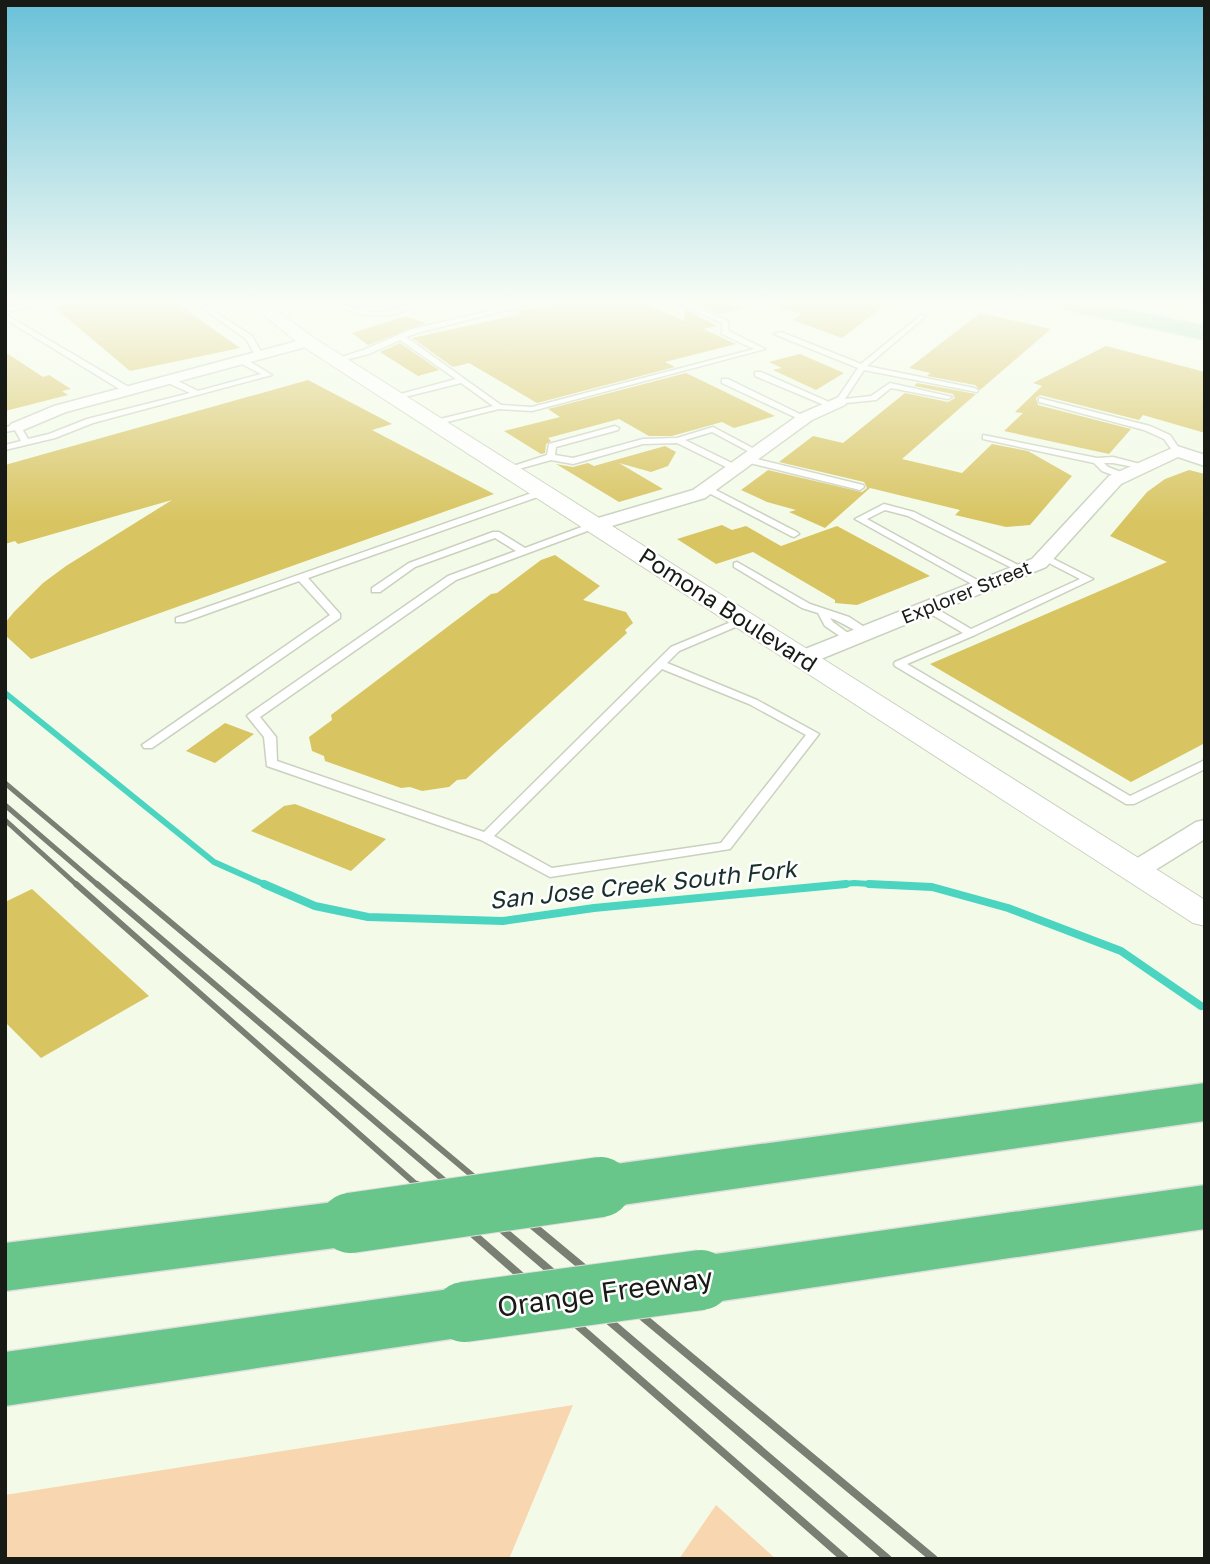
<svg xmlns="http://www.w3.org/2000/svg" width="1210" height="1564" font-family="'Golos Text',sans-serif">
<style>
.green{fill:#f8d6af}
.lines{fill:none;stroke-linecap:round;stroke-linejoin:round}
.stream-far1{stroke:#4bd5c1;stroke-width:6}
.stream{stroke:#4bd5c1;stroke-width:8}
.building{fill:#d8c461}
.service-casing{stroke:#c9d1bf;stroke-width:3}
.minor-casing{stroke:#c9d1bf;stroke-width:3}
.tertiary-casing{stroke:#c9d1bf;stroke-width:2}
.primary-casing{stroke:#dfdfde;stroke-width:3}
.motorway-casing{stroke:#dfdfde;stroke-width:3}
.service{fill:#fff;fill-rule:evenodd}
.minor{fill:#fff;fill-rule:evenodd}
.tertiary{fill:#fff;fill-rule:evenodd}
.primary{fill:#a5ddb9;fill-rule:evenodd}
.motorway{fill:#69c68a;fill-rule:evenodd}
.rail-far2{stroke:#7a7f73;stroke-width:5}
.rail-far1{stroke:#7a7f73;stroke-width:6}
.rail{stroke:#7a7f73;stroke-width:8}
.motorway-bridge-casing{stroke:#dfdfde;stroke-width:62;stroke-linecap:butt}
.motorway-bridge{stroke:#69c68a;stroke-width:60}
.labels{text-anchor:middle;stroke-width:5;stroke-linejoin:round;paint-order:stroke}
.far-street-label{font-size:19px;fill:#181b15;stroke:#fff}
.street-label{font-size:23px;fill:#181b15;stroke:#fff}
.water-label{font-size:24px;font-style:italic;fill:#182f2b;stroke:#fff}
.near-street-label{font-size:28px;fill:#181b15;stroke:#fff}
</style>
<rect width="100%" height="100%" fill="#f3fbe8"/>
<g class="green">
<path d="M573,1405L509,1559H5V1495Z"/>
<path d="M716,1505L776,1559H679Z"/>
</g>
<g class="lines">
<g class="stream-far1">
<path d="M5,693L214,862L268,886"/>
<path d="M828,886L854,883L903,886"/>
</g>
<g class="stream">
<path d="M264,884L315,906L368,917L503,921L594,908L846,884"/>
<path d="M869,884L932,887L1008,908L1121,951L1201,1006"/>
</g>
</g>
<g class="building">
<path d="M83,302H175L240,348L130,371L54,307Z"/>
<path d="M575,302H643L684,321L685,309L717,326L703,329L736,344L665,362L675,367L537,403L469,363L453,367L412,338L521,314L515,311Z"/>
<path d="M690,302H742V309L719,314Z"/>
<path d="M781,302H889L842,338L793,320L802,314L780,309Z"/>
<path d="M980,313L1051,329L980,390L975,385L927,376L930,373L909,368Z"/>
<path d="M406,316L425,323L368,345L352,333Z"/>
<path d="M400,343L439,370L418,376L380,352Z"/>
<path d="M1106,346L1205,372V433L1143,415L1139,420L1040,395L1036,398L1038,405L1131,429L1109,454L1004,431L1023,413L1015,412L1042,386L1033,383Z"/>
<path d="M5,352L43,377L49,375L71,389L62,391L68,395L5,411Z"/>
<path d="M800,354L844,373L816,390L773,370L782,368L769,362Z"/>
<path d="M686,373L775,416L734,428L722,422L672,436H649L619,419L548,438L551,441L546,444L545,453L541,454L504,431L560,417L548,409Z"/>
<path d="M308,380L392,424L372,430L494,494L31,659L5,635V623L14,612L43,583L66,566L172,500L18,544L15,541L5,544V465Z"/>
<path d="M917,383L976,394L902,459L962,473L992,444L1028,451L1072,476L1030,525L1006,527L955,515L960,510L870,488L825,528L789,512L796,510L767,502L741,490L768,470L862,492L867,488L864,482L779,462L813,436L843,443L905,393L948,402L955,398L953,394L914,386Z"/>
<path d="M665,446L676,452L668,466L651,472L619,463L663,489L619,502L556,464L573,467L588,463L594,466Z"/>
<path d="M1189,470L1205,474V743L1131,782L930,664L1167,562L1110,536L1147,492L1165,479Z"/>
<path d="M722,525L732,530L746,526L781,546L837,526L930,576L857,605L835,603V600L753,552L716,564L677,539Z"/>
<path d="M555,555L600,586L583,600L626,612L633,623L625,630L627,633L466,779L457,780L449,787L422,791L410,787L401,788L325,761L324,756L312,751L309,737L332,720L331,715L491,594L497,593L541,560Z"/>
<path d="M225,723L254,734L215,763L186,751Z"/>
<path d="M295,804L386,839L351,871L251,831L284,806Z"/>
<path d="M32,889L149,996L41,1058L5,1022V902Z"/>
</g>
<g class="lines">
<defs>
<g id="service">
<path d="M38,302H51L5,312V308Z"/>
<path d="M193,302H200L252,336L263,355L262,357H256L246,339Z"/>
<path d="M334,302H341L340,303C359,311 377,316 396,309C406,306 413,302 423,302C394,321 365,318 334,305Z"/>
<path d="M528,302H539L417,333L406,337L501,405L532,407L754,349L722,334V323L676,302H684L728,321L729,331L765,349L532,411L499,409L435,425L431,423L432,421L493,406L461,383L393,400V396L456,379L400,340L369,354L337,362L333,360L363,350L412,329Z"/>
<path d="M5,314L132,389L133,391L126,393L5,319Z"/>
<path d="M921,315L926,316L867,366L974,388L978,390L977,392L864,370L845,399L871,396L890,383L952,397L948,399L891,388L876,400L836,404L835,402L858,368L774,334L781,332L861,364Z"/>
<path d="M238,358H244L272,375L93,423L55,438L5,450V445L21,441L15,430L5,432V427L20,425L28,439L49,434L87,419L190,393L166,382V378H172L198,391L261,374L238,362Z"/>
<path d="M755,372H761L836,405L829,407L755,376Z"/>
<path d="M722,379H728L808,418L801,420L722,383Z"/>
<path d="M1039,398L1150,426L1170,435L1181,451L1174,453L1164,439L1144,430L1039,402Z"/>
<path d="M615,426L619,428L618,430L556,447L555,455L573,458L643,439L677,438L713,427L762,453L755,455L712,432L685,440L740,467V471H734L677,443L643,444L573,464L551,460L508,472L504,469L547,455L549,444Z"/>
<path d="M983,435L1097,458L1113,457L1148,466L1144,469L1113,463H1104L1108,467L1126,474V478L1123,479L1102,471L1094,463L983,439Z"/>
<path d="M749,457L863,485L864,487L860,490L746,462L745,460Z"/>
<path d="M708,486L797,532L799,534L794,537L791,536L705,491V487Z"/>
<path d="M543,489L546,490V494L308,578L340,614V618L152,748H144L142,745L330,615L299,581L184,622H176V618Z"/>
<path d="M884,504L914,512L1026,569L1021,572L1018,571L908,516L885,510L867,519L988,586L983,589L979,588L855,519Z"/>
<path d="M595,522L598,523V527L456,580L260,717L276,737L277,761L484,832L671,647L743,617L747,618V622L679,651L667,663L757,700L819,734L730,849L550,877L481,840L267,766L264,737L247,716L249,714L448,576L516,551L495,538L415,567L380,592H372V588L409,563L493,532H499L525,548ZM662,669L749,704L806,735L721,843L552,868L494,836Z"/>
<path d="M1044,554L1093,579L975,635L907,664L1130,796L1205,760V769L1134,804H1126L895,666L894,664L895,662L963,633L924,610V606H932L971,629L1080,579L1041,559V555Z"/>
<path d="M737,562L810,604L849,617L872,632L871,634C857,635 844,622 830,618L833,622L856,639L851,642L847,641L825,626L818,613L802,608L734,567V563Z"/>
</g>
<g id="minor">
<path d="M308,338L315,342L313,345L66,412L23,430H11L9,427L11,424L54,406Z"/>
<path d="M839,397L847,402L845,405L812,420L705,498L595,531L586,525L588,521L693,490L800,414Z"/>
<path d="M1177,446L1205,455V466L1178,457L1121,484L1046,567L811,663H795L792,658L795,653L1032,559L1109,476Z"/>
<path d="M1205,820V839L1144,877L1135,879L1126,877L1122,871L1126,865L1196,822Z"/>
</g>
<path id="tertiary" d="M247,302H265L314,338L1205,900V926L1193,923L302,346Z"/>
<path id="primary" d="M1048,302H1089L1205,326V340L1059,308L1051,307Z"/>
<g id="motorway">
<path d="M1205,1083V1121L601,1208L582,1202L574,1187L582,1172L601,1166Z"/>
<path d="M1205,1185V1229L701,1304L681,1297L673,1280L681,1263L701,1256Z"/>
<path d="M350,1200L369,1207L377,1223L369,1239L350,1246L5,1291V1243Z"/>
<path d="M464,1287L484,1294L493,1312L484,1330L464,1337L5,1406V1352Z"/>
</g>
</defs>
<use href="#service" class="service-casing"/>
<use href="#minor" class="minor-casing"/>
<use href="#tertiary" class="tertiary-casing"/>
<use href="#primary" class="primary-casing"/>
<use href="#motorway" class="motorway-casing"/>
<use href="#service" class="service"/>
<use href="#minor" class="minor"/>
<use href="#tertiary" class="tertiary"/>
<use href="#primary" class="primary"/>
<use href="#motorway" class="motorway"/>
<g class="rail-far2">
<path d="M5,783L127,886"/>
<path d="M5,805L99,886"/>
<path d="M5,820L78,886"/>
</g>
<g class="rail-far1">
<path d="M76,884L419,1187"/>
<path d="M97,884L452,1187"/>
<path d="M125,884L486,1187"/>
</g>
<g class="rail">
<path d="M417,1185L845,1559"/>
<path d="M450,1185L888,1559"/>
<path d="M484,1185L934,1559"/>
</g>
<defs>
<g id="motorway-bridge">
<path d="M350,1223L601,1187"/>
<path d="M464,1312L701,1280"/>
</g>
</defs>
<use href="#motorway-bridge" class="motorway-bridge-casing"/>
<use href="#motorway-bridge" class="motorway-bridge"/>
</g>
<linearGradient id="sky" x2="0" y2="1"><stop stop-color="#69c1d8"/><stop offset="0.58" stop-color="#fafdf5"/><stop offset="1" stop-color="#fafdf5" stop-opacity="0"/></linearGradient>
<rect width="1210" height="521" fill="url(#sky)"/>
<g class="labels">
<g class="far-street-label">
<text transform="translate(966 592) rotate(-22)" y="7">Explorer Street</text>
</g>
<g class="street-label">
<text transform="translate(728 610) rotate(33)" y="8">Pomona Boulevard</text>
</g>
<g class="water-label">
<text transform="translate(643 885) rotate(-6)" y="8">San Jose Creek South Fork</text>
</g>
<g class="near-street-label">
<text transform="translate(605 1292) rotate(-8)" y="10">Orange Freeway</text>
</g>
</g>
<rect width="1210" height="1564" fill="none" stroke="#181b15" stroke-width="14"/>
</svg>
